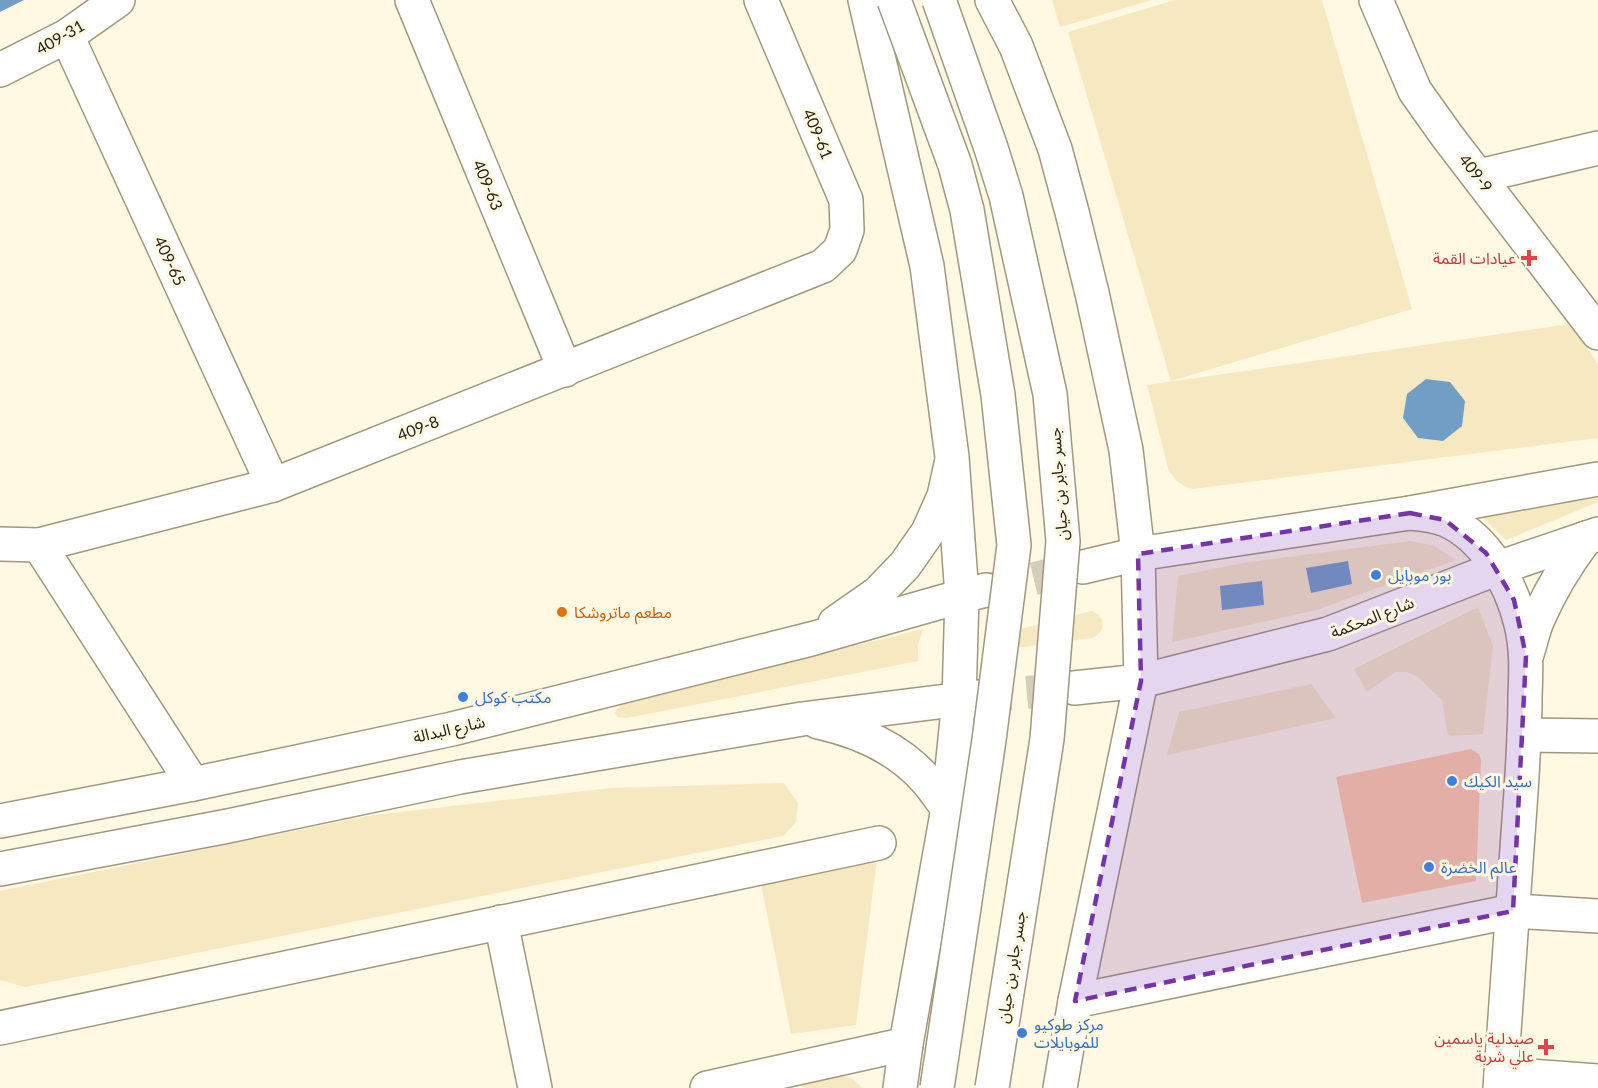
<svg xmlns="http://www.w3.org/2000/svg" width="1598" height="1088" font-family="Lato,'Noto Sans Arabic',sans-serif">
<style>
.green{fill:#f6e9c2}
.water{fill:#729ec6}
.building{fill:#fecda6}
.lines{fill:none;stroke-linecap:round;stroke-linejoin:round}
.secondary-tunnel{stroke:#d3cdb9;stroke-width:33;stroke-dasharray:33 16;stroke-linecap:butt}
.street-casing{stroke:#a0987e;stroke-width:36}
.secondary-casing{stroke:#a0987e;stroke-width:36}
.primary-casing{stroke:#a0987e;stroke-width:36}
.street{stroke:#fff;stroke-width:33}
.secondary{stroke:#fff;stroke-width:33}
.primary{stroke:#fff;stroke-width:33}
.primary-bridge-casing{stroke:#a0987e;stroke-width:36;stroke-linecap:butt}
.primary-bridge{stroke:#fff;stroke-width:33}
.marked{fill:#7534a8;fill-opacity:0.2;stroke:#7534a8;stroke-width:4.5;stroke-dasharray:12 8;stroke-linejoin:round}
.health-dot{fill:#e0444e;stroke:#fff8e2;stroke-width:2}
.shop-dot{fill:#3f7fe0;stroke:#fff8e2;stroke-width:2}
.food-dot{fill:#e8710a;stroke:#fff8e2;stroke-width:2}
.labels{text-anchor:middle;stroke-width:6;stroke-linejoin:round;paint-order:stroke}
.street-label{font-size:16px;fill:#252217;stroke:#fff8e2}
.health-label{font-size:16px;fill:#be3a42;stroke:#fff8e2;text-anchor:end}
.shop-label{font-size:16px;fill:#366cbe;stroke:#fff8e2;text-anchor:start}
.food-label{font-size:16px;fill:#c56008;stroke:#fff8e2;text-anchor:start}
</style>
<rect width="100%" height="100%" fill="#fff8e2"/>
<g class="green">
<path d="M1052,0H1152L1060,27Z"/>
<path d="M1175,0H1322L1412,309L1171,381L1068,32Z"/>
<path d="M1570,324L1598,364V438L1193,489C1181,486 1174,480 1168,468L1147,385Z"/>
<path d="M1598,497V502L1506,540L1481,516Z"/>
<path d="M1411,541L1434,546L1456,560L1316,610L1172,642L1178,576L1242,563Z"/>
<path d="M1478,607L1493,646L1483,734L1450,736L1447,733L1442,700L1418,677L1407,672H1395L1367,692L1354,669Z"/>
<path d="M1092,611C1106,617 1106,632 1092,638L1000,650V634Z"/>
<path d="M923,629L918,645V661L627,718L618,717L615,713L617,709L624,703Z"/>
<path d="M1311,684L1336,718L1167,755L1179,712Z"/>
<path d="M784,783L798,803L796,822L783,836L26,987L0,980V891L373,815L611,788Z"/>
<path d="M877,859L856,1025L791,1034L760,879Z"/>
<path d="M840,1075L853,1079L862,1088H803L802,1085Z"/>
</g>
<g class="water">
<path d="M0,0H24L0,12Z"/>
<path d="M1426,379L1450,382L1465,401L1462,426L1443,441L1418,438L1403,418L1407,394Z"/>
<path d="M1348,561L1352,584L1311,593L1306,568Z"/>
<path d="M1262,581L1264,605L1222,610L1220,586Z"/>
</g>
<path class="building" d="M1471,749L1479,754L1481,760L1476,881L1362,903L1336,777Z"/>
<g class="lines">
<g class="secondary-tunnel">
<path d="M986,590L1083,567"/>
<path d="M978,697L1074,688"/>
</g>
<defs>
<g id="street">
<path d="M412,0L565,370"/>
<path d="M1376,0L1415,91L1447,136L1598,333"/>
<path d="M67,36L273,485"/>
<path d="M0,70L67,36L118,0"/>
<path d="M1479,176L1598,148"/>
<path d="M1410,513C1422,514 1434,515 1446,520C1485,537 1511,583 1521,624C1527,648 1526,672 1525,696C1525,728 1523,760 1521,792C1514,891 1507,989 1500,1088"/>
<path d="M0,544L39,545L273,485L823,266L840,250L847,230L846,200L761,0"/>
<path d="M39,545L193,784"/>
<path d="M1527,654C1531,642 1533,630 1538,619C1551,589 1567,563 1586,538"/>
<path d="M1524,735L1598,736"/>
<path d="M501,922L535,1088"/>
<path d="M1075,1001L1513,911L1598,916"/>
<path d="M0,1028L879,843"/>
<path d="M1501,1074L1598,1081"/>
<path d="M707,1088L906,1044"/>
</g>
<g id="secondary">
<path d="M1083,567L1138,554L1410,513L1598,479"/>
<path d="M835,623L878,593L905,565L928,532L944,496L951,464"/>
<path d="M1074,688L1141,681L1328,634L1498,568L1598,534"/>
<path d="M818,722C859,731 900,749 928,782C935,790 941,800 948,808"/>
<path d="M0,821L193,784L452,729L811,639L962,596L986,590"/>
<path d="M0,869L223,827L460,777L802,719L978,697"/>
</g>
<g id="primary">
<path d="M865,0L927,266L952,457L962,596L959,700L948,808L906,1044L900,1088"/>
<path d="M992,0L1016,46L1055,149L1072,212L1092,293L1126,450L1138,554L1141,681L1075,1001L1060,1088"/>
</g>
</defs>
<use href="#street" class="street-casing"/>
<use href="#secondary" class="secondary-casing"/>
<use href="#primary" class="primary-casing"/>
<use href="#street" class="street"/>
<use href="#secondary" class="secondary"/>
<use href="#primary" class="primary"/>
<defs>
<g id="primary-bridge">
<path d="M894,0L955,165L967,210L998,395L1014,545L989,740L937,1088"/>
<path d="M939,0L991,148L1006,196L1050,394L1063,541L1047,739L992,1088"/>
</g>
</defs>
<use href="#primary-bridge" class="primary-bridge-casing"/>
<use href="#primary-bridge" class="primary-bridge"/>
</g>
<path class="marked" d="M1410,513L1445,520L1486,553L1514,600L1526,656L1513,911L1075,1001L1141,681L1138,554Z"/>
<g class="health-dot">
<path d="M1526 249h6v6h6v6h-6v6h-6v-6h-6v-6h6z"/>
<path d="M1543 1038h6v6h6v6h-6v6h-6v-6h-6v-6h6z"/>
</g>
<g class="shop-dot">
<circle cx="1376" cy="575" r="6"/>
<circle cx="463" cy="697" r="6"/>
<circle cx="1452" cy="781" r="6"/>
<circle cx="1429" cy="867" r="6"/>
<circle cx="1022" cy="1033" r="6"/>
</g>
<circle class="food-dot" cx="562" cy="612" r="6"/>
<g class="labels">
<g class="street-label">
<text transform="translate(60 37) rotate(-30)" y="6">409-31</text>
<text transform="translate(818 134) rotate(67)" y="6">409-61</text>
<text transform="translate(1476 173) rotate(52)" y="6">409-9</text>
<text transform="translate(488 185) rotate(67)" y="6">409-63</text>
<text transform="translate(170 261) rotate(65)" y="6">409-65</text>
<text transform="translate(418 428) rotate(-21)" y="6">409-8</text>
<text transform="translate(1058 484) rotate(-94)" y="6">جسر جابر بن حيان</text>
<text transform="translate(1372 617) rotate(-21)" y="6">شارع المحكمة</text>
<text transform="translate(449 729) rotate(-13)" y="6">شارع البدالة</text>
<text transform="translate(1011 967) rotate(-81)" y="6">جسر جابر بن حيان</text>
</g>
<g class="health-label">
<text x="1516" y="264">عيادات القمة</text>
<text x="1534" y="1044">صيدلية ياسمين<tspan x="1534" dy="18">علي شربة</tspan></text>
</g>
<g class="shop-label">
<text x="1388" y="581">بور موبايل</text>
<text x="475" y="703">مكتب كوكل</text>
<text x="1464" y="787">سيد الكيك</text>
<text x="1441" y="873">عالم الخضرة</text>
<text x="1034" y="1030">مركز طوكيو<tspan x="1034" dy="18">للموبايلات</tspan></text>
</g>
<g class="food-label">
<text x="574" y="618">مطعم ماتروشكا</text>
</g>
</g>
</svg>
